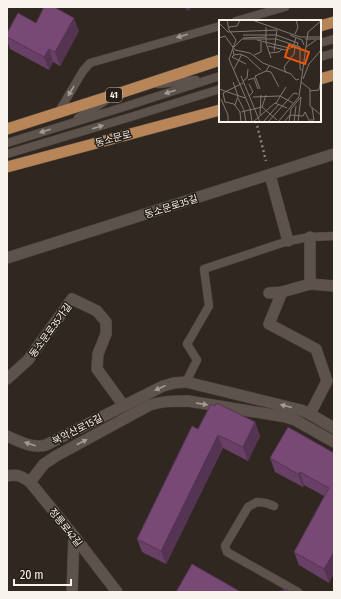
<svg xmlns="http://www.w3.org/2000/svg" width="341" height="599" font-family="'Fira Sans Condensed','Noto Sans KR',sans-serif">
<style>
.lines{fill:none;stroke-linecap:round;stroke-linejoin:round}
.service-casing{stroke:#4a423c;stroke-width:9}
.minor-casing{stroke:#4a423c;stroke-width:12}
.primary-casing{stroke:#4a423c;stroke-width:12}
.path{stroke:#89817b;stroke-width:2.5;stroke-dasharray:2 3;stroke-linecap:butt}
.service{stroke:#5d534c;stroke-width:8}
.minor{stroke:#5d534c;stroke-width:11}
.primary{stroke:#b78557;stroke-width:11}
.wall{fill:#683f65}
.shaded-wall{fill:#553353}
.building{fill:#794976;stroke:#553353}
.oneway{fill:#a39b95}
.labels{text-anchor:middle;stroke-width:3;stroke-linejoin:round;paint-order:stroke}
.shield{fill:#261e17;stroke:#bab3ae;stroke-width:1}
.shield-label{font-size:9px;font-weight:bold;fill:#f9f3ee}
.street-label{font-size:10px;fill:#f9f3ee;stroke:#261e17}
.inset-road{fill:none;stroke:#807973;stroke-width:1}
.view{fill:#e8590c;fill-opacity:0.15;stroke:#e8590c;stroke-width:2}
.inset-edge{fill:none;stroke:#f9f3ee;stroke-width:2}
</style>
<rect width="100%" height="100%" fill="#302721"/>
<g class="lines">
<defs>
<g id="service">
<path d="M236,21L285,7"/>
<path d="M320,43L334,39"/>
<path d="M320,57L334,53"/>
<path d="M158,84L196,80"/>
<path d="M58,113L83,71L90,63L220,26"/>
<path d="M78,118L105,101"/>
<path d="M7,143L127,106L220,76"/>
<path d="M7,154L137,115L220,89"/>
<path d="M186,382L197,360L187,344L209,306L204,269L288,241L310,237L334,236"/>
<path d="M274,506L266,503L257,502L248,507L225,546L227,552L298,592"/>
</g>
<g id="minor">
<path d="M270,175L288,241"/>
<path d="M7,258L334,154"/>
<path d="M310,284L334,286"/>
<path d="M282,292L269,324L316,349L327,381L310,414"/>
<path d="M269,293L282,292L310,284V237"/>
<path d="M7,379L28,360L72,299L97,311L106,322V334L98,354L97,369L124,406"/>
<path d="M7,436C19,441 32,449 46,445L163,386L174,383L186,382L301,410L310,414L334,428"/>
<path d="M7,476C18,474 21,476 30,482L74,536L117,592"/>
<path d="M30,482L44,464L56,456L148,406C160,401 174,401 188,401L286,417L295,420L334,442"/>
<path d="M72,592L74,536"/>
</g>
<g id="primary">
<path d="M320,26L334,22"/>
<path d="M320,79L334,75"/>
<path d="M7,129L123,92L220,60"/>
<path d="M7,167L220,110"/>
</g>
</defs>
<use href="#service" class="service-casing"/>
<use href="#minor" class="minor-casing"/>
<use href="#primary" class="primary-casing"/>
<path class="path" d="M256,121L266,161"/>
<use href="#service" class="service"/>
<use href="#minor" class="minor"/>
<use href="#primary" class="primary"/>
</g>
<g class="wall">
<path d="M36,23L79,31L60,66L53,62L49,70L10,49L7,40V33Z"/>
<path d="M255,422L260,436L248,461L223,448L166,564L142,552L137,539L198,429Z"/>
<path d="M334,453L329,583L299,565L294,552L324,496L304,485L303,487L275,472L270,458Z"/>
</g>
<g class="shaded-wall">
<path d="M185,7H193L187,11Z"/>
<path d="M74,18L79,31L60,66L55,52Z"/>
<path d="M49,49L53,62L49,70L44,57Z"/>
<path d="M255,422L260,436L248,461L243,447Z"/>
<path d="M218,435L223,448L166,564L161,551Z"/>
<path d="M300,472L304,485L303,487L298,474Z"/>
<path d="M334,552V574L329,583L324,569Z"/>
</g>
<g class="building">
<path d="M44,7H54L74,18L55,52L49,49L44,57L7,37V33L18,13L36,23Z"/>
<path d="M217,403L255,422L243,447L218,435L161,551L137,539L192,426L198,429L211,404L215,406Z"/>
<path d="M288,427L334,453V552L324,569L294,552L329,488L300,472L298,474L270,458Z"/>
<path d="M192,564L241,592H176Z"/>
<path d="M287,589V592H277Z"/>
</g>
<defs><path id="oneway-solid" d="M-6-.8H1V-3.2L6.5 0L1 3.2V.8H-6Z"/></defs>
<g class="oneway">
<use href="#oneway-solid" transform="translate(182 36) rotate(164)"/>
<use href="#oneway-solid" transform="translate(71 91) rotate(121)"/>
<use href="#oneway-solid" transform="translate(170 92) rotate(162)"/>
<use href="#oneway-solid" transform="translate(98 127) rotate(-17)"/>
<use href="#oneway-solid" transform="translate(45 131) rotate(163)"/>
<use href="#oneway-solid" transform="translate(160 388) rotate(156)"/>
<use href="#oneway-solid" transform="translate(202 404) rotate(9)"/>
<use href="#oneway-solid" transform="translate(286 406) rotate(-166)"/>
<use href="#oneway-solid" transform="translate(82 442) rotate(-28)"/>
<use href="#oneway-solid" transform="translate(30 444) rotate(-163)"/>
</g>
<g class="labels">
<rect class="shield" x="106" y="88" width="16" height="14" rx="3"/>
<g class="shield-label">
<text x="114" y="98">41</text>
</g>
<g class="street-label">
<text transform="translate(113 138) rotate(-15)" y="4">동소문로</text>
<text transform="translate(171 206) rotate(-18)" y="4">동소문로35길</text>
<text transform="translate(50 330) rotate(-54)" y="4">동소문로35가길</text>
<text transform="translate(77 429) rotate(-27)" y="4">북악산로15길</text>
<text transform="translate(66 527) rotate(51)" y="4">정릉로42길</text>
</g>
</g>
<g transform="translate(219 20)">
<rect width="102" height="102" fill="#302721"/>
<path class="inset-road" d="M8,0L10,10L17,20L10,39L31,88L33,102M33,0L81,17H102M0,3L9,12L58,10L55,31M10,7L18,6L21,0M47,7V23L52,38M76,14L79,7L77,0M24,15H57L79,23L78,26M71,15L83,20L85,25M0,18L6,16L16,30L31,33L44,43L72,54L77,60L80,59M24,18L47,17M86,19H102M38,20L70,28M49,26L66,30L74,27L77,18M87,27L97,20M14,28L23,19H57L81,27V49L83,50M14,30L15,35L21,34L28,37L42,50M50,33L60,32L63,29M15,35L13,37L27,44M35,35L42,32V22M15,49L23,34M47,51L52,52L60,67M67,53L65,47L75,34L76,27M22,56L41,102M84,59L90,44L102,30M29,60L35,58L39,69M24,61L28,58L29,49M14,62L19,76L16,85M82,62L91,69V86L102,95M30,64L34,72L30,76M0,69L26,78M41,69L36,56L47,51L50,46M91,71L100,70L102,59M34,77L61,76L74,83M19,78L25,90L27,102M2,79L9,95V102M57,83L67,67M43,87L47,75M22,92L43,87L58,100M41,95L42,75M91,100H95L93,88M22,102L21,92L15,84L6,82L4,73L24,63M34,102L56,83L68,88M44,102L60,84M49,102L75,73L79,74M59,102L80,77L89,12L102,1M65,102L71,95L84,96L86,92L91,102M70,102L72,89L82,77M75,102L77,86M79,102L82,77"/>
<path class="view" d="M70,25L90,32L86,44L66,37Z"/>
<rect width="102" height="102" class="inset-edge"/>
</g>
<rect width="341" height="599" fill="none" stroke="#f9f3ee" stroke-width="16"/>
<path d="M14 579v6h57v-6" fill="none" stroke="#f9f3ee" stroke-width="2"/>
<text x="20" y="579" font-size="12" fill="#f9f3ee" stroke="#261e17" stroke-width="3" paint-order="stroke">20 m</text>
</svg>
